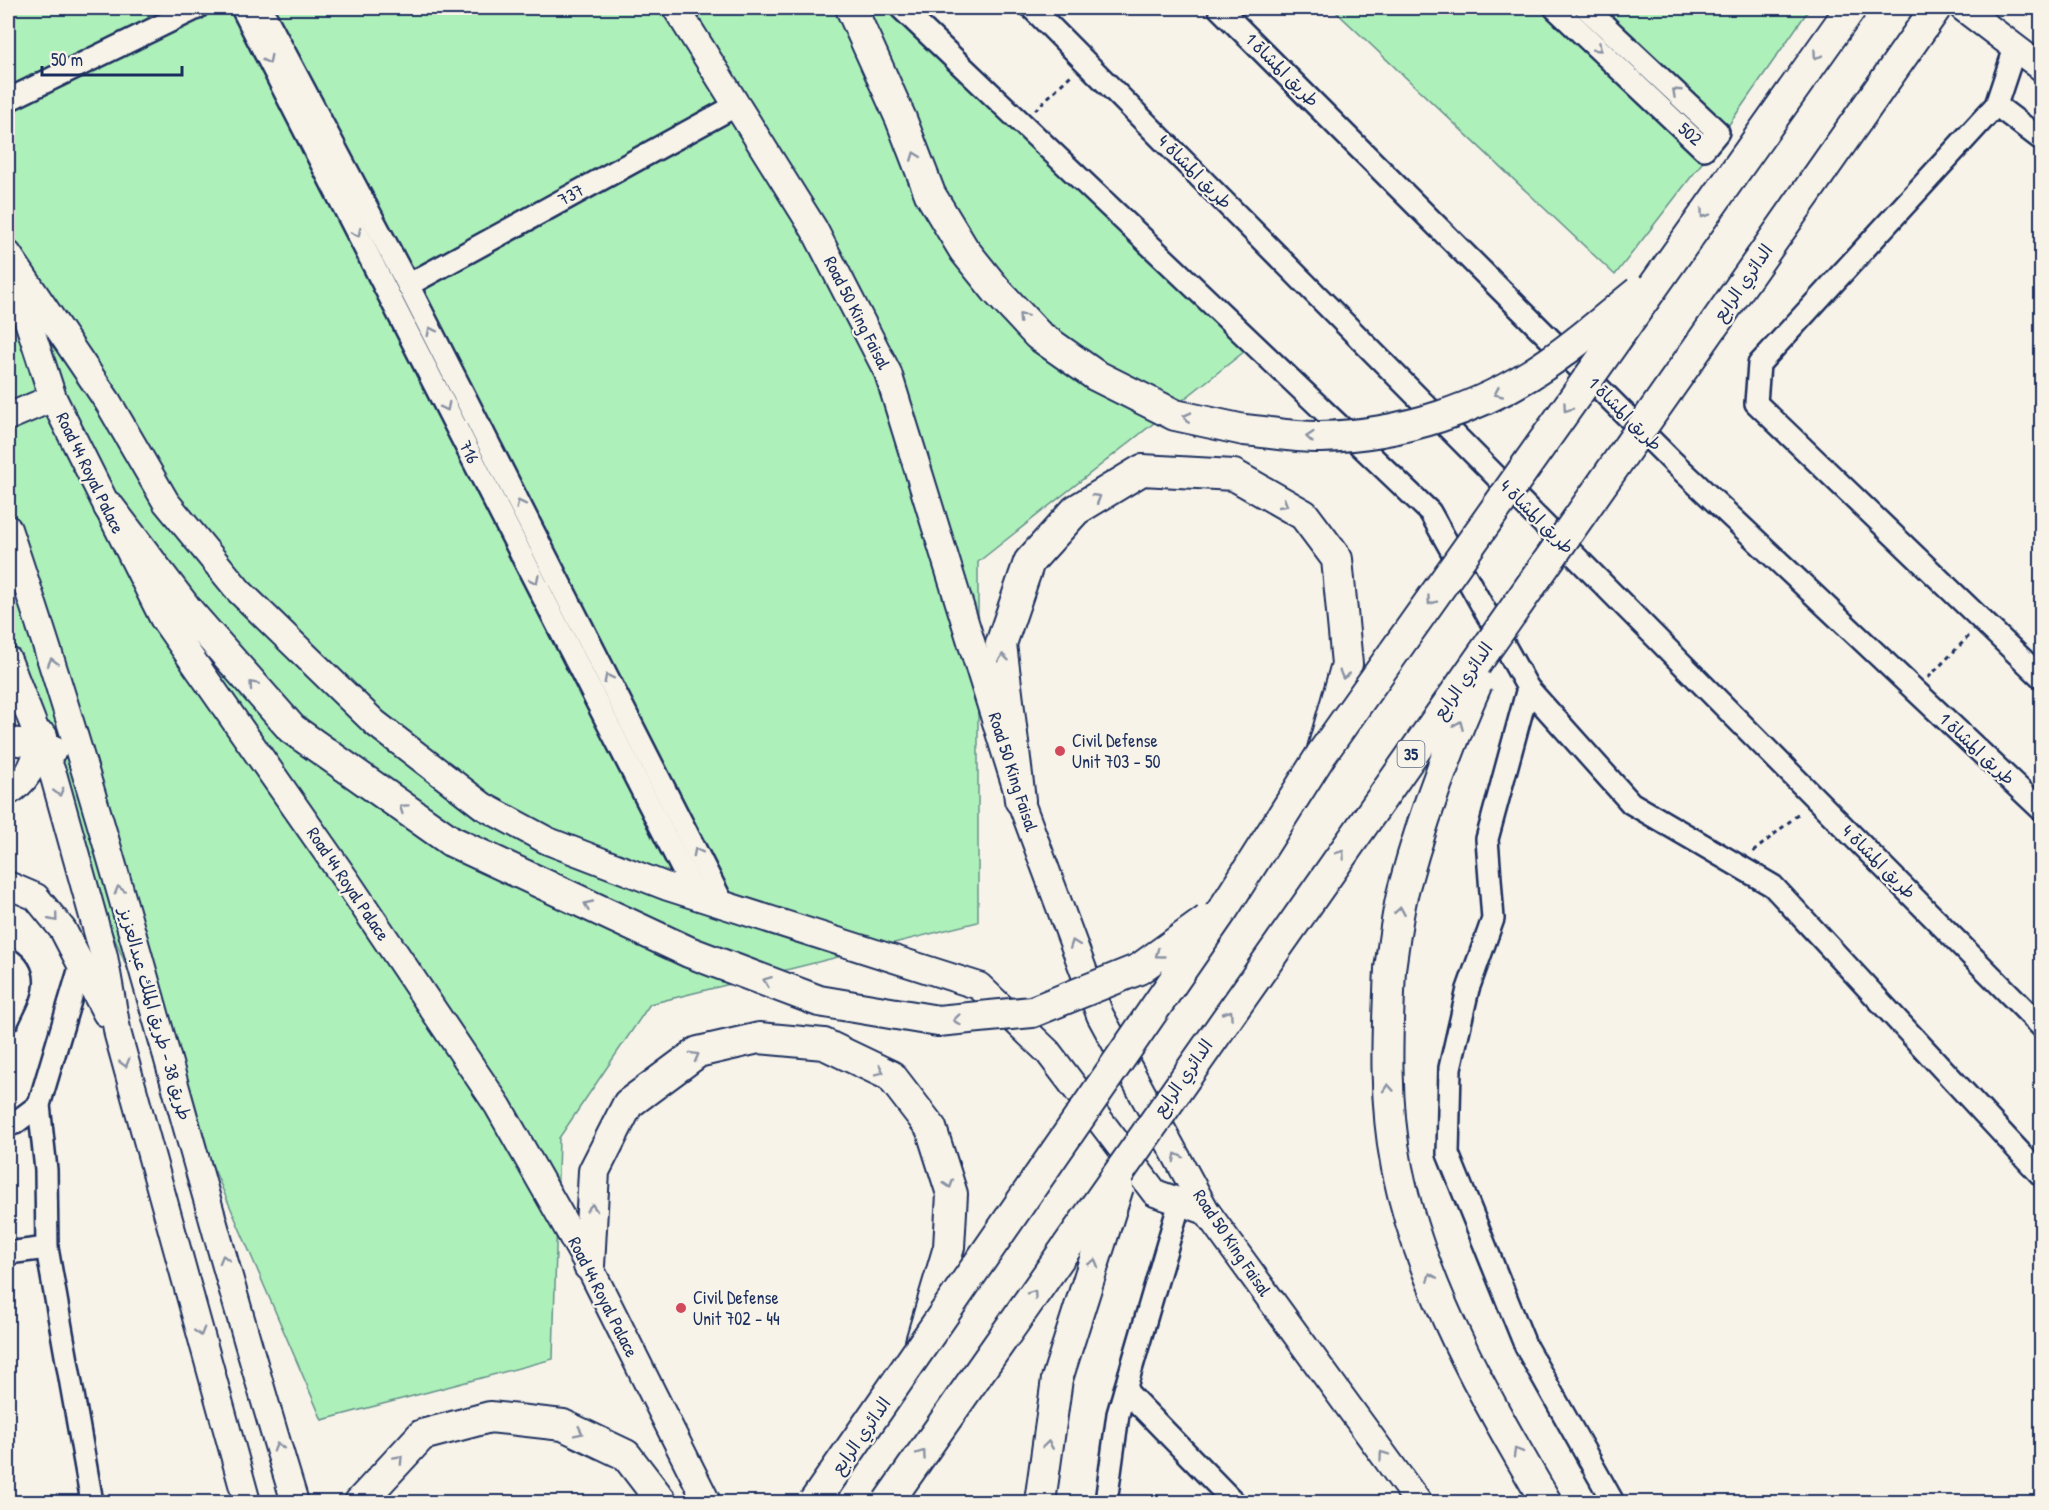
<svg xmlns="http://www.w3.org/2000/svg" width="2049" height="1510" font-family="'Patrick Hand','Playpen Sans Arabic',sans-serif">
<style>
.green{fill:#aef0b9;stroke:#64908c;stroke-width:1.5}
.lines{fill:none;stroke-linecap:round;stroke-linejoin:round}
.minor-casing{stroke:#1b2f5e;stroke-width:26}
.major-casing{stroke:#1b2f5e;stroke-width:30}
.highway-casing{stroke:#1b2f5e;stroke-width:34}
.path{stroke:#1b2f5e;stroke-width:3;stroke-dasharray:4.5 4.5;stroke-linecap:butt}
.minor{stroke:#f7f3e8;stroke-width:21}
.major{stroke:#f7f3e8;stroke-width:26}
.highway{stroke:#f7f3e8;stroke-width:30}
.highway-bridge-casing{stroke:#1b2f5e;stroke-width:34;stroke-linecap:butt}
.highway-bridge{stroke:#f7f3e8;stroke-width:30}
.oneway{stroke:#8991a3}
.poi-dot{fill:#d1495b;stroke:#f7f3e8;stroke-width:2}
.labels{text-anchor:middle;stroke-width:4.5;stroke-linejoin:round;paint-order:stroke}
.shield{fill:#f7f3e8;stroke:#5d6a87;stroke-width:1.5}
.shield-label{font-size:16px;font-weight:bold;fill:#1b2f5e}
.street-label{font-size:18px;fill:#1b2f5e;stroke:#f7f3e8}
.poi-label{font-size:18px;fill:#1b2f5e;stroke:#f7f3e8;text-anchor:start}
</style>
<rect width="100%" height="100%" fill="#f7f3e8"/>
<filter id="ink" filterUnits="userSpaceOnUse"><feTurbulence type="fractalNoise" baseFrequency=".0167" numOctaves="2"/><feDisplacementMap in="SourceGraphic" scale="12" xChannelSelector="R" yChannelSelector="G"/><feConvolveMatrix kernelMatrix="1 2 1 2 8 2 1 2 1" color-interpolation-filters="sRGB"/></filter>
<g filter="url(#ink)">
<g class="green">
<path d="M8,8H914L1245,351L978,562V922L650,1004L559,1138L553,1359L322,1420L8,691Z"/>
<path d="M1332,8H1810L1705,159L1615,275Z"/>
</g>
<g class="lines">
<defs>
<g id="minor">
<path d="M242,8L696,896"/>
<path d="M261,8L408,285L723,904"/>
<path d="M901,8L1430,512L1528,688"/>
<path d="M1032,8L2042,1027"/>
<path d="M1219,8L1672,461L2042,810"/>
<path d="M1555,8L1704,149L1718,132L1586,8"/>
<path d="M2015,48L1996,105L1759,364L1756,403L2042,678"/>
<path d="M8,100L197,8"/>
<path d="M1996,105L2042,140"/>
<path d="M408,285L735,106"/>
<path d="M8,959C34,976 18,998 8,1020"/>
<path d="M81,964L39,1105L46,1170L47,1248L92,1502"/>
<path d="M8,1125L15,1123L39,1105"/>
<path d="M8,1253L47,1248"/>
<path d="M1125,1390L1234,1502"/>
<path d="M1106,1502L1118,1414L1180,1202"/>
<path d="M1613,1502L1526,1347L1448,1154L1450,1068L1468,989L1493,919L1487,839L1528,688L1631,803L1773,886L2042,1176"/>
</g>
<g id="major">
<path d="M676,8L814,229L888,373L1020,800L1100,1015L1206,1211L1418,1502"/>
<path d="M1963,8L2042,68"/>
<path d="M8,254L108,402L166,502L239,591L375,723L483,806L548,841L668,887L979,986L1048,1052L1155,1193L1206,1211"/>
<path d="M14,278L53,398L163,618L346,880L498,1106L589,1266L707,1502"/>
<path d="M8,417L53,398"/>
<path d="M8,529C117,849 196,1179 295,1502"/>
<path d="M8,660L54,777L104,956L118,1035L247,1502"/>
<path d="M8,741L41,744L54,749"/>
<path d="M8,792C31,780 35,758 44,736"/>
<path d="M8,885L36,897L63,930L106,1013"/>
</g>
<g id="highway">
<path d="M851,8L901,119L930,194L964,250L997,291L1038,335L1095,375L1175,415L1244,430"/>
<path d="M109,507L188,611L292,729L451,841"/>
<path d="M1020,800L1001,644L1029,562L1076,510L1142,470L1234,475L1304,515L1337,559L1347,664L1323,749"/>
<path d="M1390,969C1387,1035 1384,1102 1397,1168C1422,1289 1485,1397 1546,1502"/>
<path d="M589,1266L594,1171L628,1104L698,1052L759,1038L824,1044L891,1076L931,1128L952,1194L949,1247L921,1342"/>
<path d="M360,1502L422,1435L490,1417L563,1425L626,1455L662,1502"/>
<path d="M1040,1502L1057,1379"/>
</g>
</defs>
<use href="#minor" class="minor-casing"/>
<use href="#major" class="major-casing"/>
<use href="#highway" class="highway-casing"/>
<g class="path">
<path d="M1035,110L1071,75"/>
<path d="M1928,678L1969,636"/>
<path d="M1753,852L1801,812"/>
</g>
<use href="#minor" class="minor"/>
<use href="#major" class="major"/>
<use href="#highway" class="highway"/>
<defs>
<g id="highway-bridge">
<path d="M1244,430C1269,432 1296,438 1321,437C1401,435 1482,409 1548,363C1579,342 1608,316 1638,292"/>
<path d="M451,841L689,952L819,1001L938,1021L1032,1012L1139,969L1207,920"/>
<path d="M1390,969C1394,942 1397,913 1404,887C1423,816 1448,749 1477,683"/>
<path d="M1057,1379L1118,1187"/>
<path d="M814,1502L1224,908L1321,755L1851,8"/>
<path d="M888,1502L1936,8"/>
</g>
</defs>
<use href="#highway-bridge" class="highway-bridge-casing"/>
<use href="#highway-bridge" class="highway-bridge"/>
</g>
<defs><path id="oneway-chevron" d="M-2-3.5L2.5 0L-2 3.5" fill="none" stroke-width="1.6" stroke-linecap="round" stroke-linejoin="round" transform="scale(1.5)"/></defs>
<g class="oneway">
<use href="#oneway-chevron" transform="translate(1598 48) rotate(43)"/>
<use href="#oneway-chevron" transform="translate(1817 55) rotate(125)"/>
<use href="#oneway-chevron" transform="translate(268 60) rotate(63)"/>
<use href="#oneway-chevron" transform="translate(1676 92) rotate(-137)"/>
<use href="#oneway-chevron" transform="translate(915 156) rotate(-111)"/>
<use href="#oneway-chevron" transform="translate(1704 214) rotate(125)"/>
<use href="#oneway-chevron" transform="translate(357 233) rotate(63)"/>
<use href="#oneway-chevron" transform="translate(1022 317) rotate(-133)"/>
<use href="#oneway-chevron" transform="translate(431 331) rotate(-117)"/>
<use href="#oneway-chevron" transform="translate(1498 393) rotate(155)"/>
<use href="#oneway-chevron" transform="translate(446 407) rotate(63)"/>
<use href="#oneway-chevron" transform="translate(1567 408) rotate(125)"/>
<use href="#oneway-chevron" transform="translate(1187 417) rotate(-167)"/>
<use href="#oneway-chevron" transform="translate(1310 437) rotate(-175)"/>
<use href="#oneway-chevron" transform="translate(1097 498) rotate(-31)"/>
<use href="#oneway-chevron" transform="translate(520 504) rotate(-117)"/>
<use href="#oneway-chevron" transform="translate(1284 504) rotate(30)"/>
<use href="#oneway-chevron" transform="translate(535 580) rotate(63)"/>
<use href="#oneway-chevron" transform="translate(1431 601) rotate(125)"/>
<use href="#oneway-chevron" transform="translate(1003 658) rotate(-97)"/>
<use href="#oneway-chevron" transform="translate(52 662) rotate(-105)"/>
<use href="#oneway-chevron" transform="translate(1344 675) rotate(106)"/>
<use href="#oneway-chevron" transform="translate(608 678) rotate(-117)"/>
<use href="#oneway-chevron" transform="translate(253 685) rotate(-131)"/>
<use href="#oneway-chevron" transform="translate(1459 725) rotate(-67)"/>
<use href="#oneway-chevron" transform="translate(59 792) rotate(75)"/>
<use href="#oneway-chevron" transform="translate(403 808) rotate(-145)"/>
<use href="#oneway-chevron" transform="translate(697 852) rotate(-117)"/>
<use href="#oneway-chevron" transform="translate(1341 854) rotate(-55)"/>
<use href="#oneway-chevron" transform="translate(119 890) rotate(-106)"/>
<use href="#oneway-chevron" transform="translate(588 905) rotate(-155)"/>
<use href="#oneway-chevron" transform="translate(1400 911) rotate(-80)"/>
<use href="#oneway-chevron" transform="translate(54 918) rotate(51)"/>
<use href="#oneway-chevron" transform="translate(1074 944) rotate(-110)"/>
<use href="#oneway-chevron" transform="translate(1159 954) rotate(144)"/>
<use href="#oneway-chevron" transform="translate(767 981) rotate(-159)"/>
<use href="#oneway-chevron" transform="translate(1229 1014) rotate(-55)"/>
<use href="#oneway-chevron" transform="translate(957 1020) rotate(174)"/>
<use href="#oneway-chevron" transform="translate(695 1056) rotate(-29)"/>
<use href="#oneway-chevron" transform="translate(125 1063) rotate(74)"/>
<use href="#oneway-chevron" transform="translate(880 1071) rotate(26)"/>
<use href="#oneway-chevron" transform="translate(1388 1088) rotate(-94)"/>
<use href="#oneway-chevron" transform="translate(1177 1157) rotate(-118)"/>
<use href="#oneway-chevron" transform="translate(949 1184) rotate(72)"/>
<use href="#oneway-chevron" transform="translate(592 1208) rotate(-87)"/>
<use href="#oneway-chevron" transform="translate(224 1259) rotate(-106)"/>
<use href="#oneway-chevron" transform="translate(1094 1263) rotate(-72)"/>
<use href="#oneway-chevron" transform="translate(1431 1277) rotate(-112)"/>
<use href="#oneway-chevron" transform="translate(1033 1294) rotate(-55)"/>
<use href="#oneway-chevron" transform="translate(200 1332) rotate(74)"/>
<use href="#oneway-chevron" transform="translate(579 1432) rotate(26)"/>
<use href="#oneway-chevron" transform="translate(1048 1445) rotate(-82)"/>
<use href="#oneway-chevron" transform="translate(278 1447) rotate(-107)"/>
<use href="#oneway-chevron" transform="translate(1517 1452) rotate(-120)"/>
<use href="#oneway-chevron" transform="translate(922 1454) rotate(-55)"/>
<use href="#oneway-chevron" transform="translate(1383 1455) rotate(-126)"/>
<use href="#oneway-chevron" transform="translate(399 1459) rotate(-47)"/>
</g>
</g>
<g class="poi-dot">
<circle cx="1060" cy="751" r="6"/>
<circle cx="681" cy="1308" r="6"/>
</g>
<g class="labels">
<rect class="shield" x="1397.5" y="741" width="27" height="26" rx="4.5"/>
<g class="shield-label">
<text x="1411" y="760">35</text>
</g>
<g class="street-label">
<text transform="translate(1282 70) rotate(45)" y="6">طريق المشاة 1</text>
<text transform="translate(1690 134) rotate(40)" y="6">502</text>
<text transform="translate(1195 172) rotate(45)" y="6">طريق المشاة 4</text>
<text transform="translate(571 195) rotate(-29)" y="6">737</text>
<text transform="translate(1743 283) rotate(-55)" y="6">الدائري الرابع</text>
<text transform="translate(857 313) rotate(63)" y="6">Road 50 King Faisal</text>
<text transform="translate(1625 414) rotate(45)" y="6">طريق المشاة 1</text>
<text transform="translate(469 452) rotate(63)" y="6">716</text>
<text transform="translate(90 473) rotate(64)" y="6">Road 44 Royal Palace</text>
<text transform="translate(1537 517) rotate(45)" y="6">طريق المشاة 4</text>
<text transform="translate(1463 681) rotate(-55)" y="6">الدائري الرابع</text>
<text transform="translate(1977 749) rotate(43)" y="6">طريق المشاة 1</text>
<text transform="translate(1013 772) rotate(72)" y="6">Road 50 King Faisal</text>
<text transform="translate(1879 862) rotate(45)" y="6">طريق المشاة 4</text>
<text transform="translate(348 884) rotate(56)" y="6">Road 44 Royal Palace</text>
<text transform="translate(155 1014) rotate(74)" y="6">طريق 38 - طريق الملك عبدالعزيز</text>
<text transform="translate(1183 1078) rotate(-55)" y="6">الدائري الرابع</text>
<text transform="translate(1232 1243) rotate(56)" y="6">Road 50 King Faisal</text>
<text transform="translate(603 1297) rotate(63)" y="6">Road 44 Royal Palace</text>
<text transform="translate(861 1436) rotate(-55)" y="6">الدائري الرابع</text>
</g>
<g class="poi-label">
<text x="1072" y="747">Civil Defense<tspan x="1072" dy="21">Unit 703 - 50</tspan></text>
<text x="693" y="1304">Civil Defense<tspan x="693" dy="21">Unit 702 - 44</tspan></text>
</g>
</g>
<rect width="2049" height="1510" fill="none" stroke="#f7f3e8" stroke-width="30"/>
<rect x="15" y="15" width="2019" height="1480" fill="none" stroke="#1b2f5e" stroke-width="2" filter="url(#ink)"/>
<path d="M42 66v9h140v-9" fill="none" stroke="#1b2f5e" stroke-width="3"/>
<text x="51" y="66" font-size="18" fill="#1b2f5e" stroke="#f7f3e8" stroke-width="4.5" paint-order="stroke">50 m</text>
</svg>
